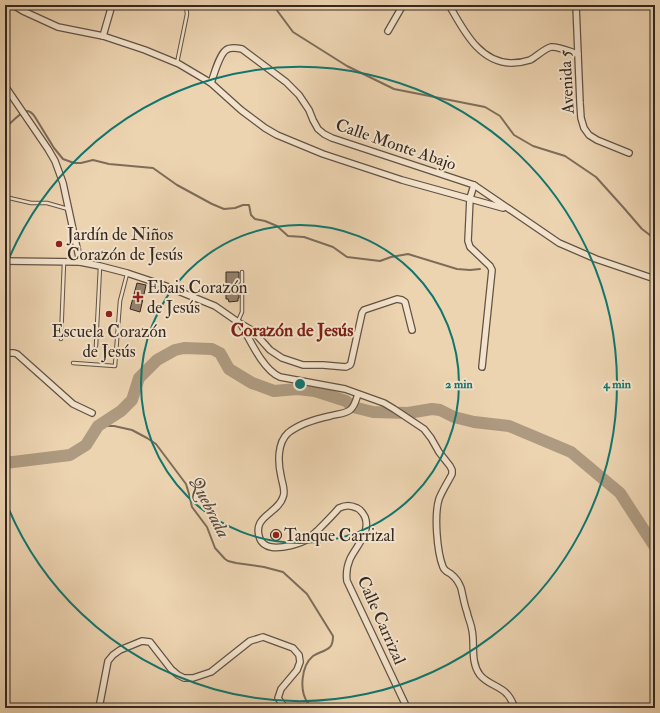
<svg xmlns="http://www.w3.org/2000/svg" width="660" height="713" font-family="'IM FELL Double Pica',serif">
<style>
.lines{fill:none;stroke-linecap:round;stroke-linejoin:round}
.stream{stroke:#7d6c5a;stroke-width:2}
.river{stroke:#ae9a80;stroke-width:12}
.building{fill:#94816c;stroke:#342821}
.lane-casing{stroke:#625345;stroke-width:4.5}
.street-casing{stroke:#625345;stroke-width:8}
.lane{stroke:#f3e3cc;stroke-width:2.5}
.street{stroke:#f3e3cc;stroke-width:5.5}
.ring{fill:none;stroke:#0f766e;stroke-width:2}
.poi-dot{fill:#8f2418;stroke:#f3e3cc;stroke-width:1.5}
.labels{text-anchor:middle;stroke-width:4;stroke-linejoin:round;paint-order:stroke}
.street-label{font-size:17px;fill:#342821;stroke:#f3e3cc}
.poi-label{font-size:17px;fill:#342821;stroke:#f3e3cc;text-anchor:start}
.neighbourhood-label{font-size:18px;font-weight:bold;fill:#7a1f14;stroke:#f3e3cc}
.water-label{font-size:18px;font-style:italic;fill:#594a3e;stroke:#f3e3cc}
.centre{fill:#0f766e;stroke:#f3e3cc;stroke-width:2}
.ring-label{font-size:12px;text-anchor:middle;font-weight:bold;fill:#0f766e;stroke:#f3e3cc;stroke-width:4;stroke-linejoin:round;paint-order:stroke}
</style>
<rect width="100%" height="100%" fill="#edd4b1"/>
<filter id="stains"><feTurbulence type="fractalNoise" baseFrequency=".005" numOctaves="4"/><feColorMatrix values="0 0 0 0 .2 0 0 0 0 .09 0 0 0 0 .02 0 0 0 .5 -.17"/></filter>
<radialGradient id="worn" r=".72"><stop offset=".6" stop-color="#630" stop-opacity="0"/><stop offset="1" stop-color="#630" stop-opacity=".3"/></radialGradient>
<g class="lines">
<g class="stream">
<path d="M273,5L293,32L347,66L394,89L485,107L500,116L514,135L533,146L565,156L596,177L623,207L642,229L655,239"/>
<path d="M5,128C10,124 20,112 27,111C31,111 33,114 35,117L54,148L63,159L74,163H81L93,160L109,164L153,168L177,185L212,204L224,209L235,208L243,205H249L251,215L255,219L265,221L277,226L288,236L304,237L333,247L347,257L380,261L391,257L408,254L457,269L470,270L480,269"/>
<path d="M98,426H114L132,430L147,438L156,444L186,484L189,494L192,507L207,527L215,548L225,559L228,561L236,563L264,567L283,572L307,594L333,636C333,640 333,644 330,647C325,652 318,652 313,656C301,666 299,691 308,703C310,705 314,707 316,708"/>
</g>
<path class="river" d="M5,463L70,455L86,445L98,426L121,411L132,400L139,378L157,360L175,350L184,348L212,349L220,353L229,369L252,383L274,391L297,389L315,391L346,401L353,407L373,412L408,413L432,409L440,410L454,417L474,422L509,426L571,452L620,493L655,547"/>
</g>
<g class="building">
<path d="M226,272H239V298H238V301L229,302L228,299H226Z"/>
<path d="M137,283L146,285L140,312L130,309Z"/>
<circle cx="276" cy="535" r="5.5"/>
</g>
<g class="lines">
<defs>
<g id="lane">
<path d="M177,63L187,14L186,5"/>
<path d="M5,197L31,203H47L68,209"/>
<path d="M238,321L242,312V272"/>
<path d="M61,339L64,262"/>
<path d="M96,346L100,267"/>
<path d="M73,363L115,366L120,301L127,274"/>
</g>
<g id="street">
<path d="M13,5L23,11L58,27L103,36L145,50L179,64L211,83C214,75 219,55 226,50C230,47 237,48 242,49L286,82L299,95L309,110L313,120L318,129L324,134L332,138L474,185L559,243L596,259L655,279"/>
<path d="M449,5C463,29 479,63 512,63C518,63 524,62 530,60C537,56 544,49 551,47C558,46 571,52 578,54"/>
<path d="M576,5L580,103L581,118L584,128L589,135L597,140L629,153"/>
<path d="M388,31L403,5"/>
<path d="M103,36L112,5"/>
<path d="M211,83L241,110L265,128L277,135L323,154L402,180L503,208"/>
<path d="M5,86L48,149L55,161L63,183L80,262"/>
<path d="M474,185L470,198L468,241L470,247L490,266L492,270L482,367"/>
<path d="M5,261L80,262L100,266L127,273L166,286L215,306L238,322L241,324C250,340 263,370 280,377L345,389L384,403L394,409L424,429L431,438L439,452L450,466L452,470V474C448,482 442,491 439,499C434,515 437,552 443,567C445,572 449,572 452,575C456,578 459,583 461,588C463,596 464,604 467,612C468,618 471,623 472,630C475,644 470,662 480,675C487,684 500,686 507,694C511,698 513,704 515,708"/>
<path d="M241,324L253,331L270,350L282,358L303,365H323L346,367L350,365L351,363L362,313L364,310L397,299L402,300L405,302L412,330"/>
<path d="M5,353H14L17,354L73,404L92,413"/>
<path d="M358,394C356,400 355,406 350,410C345,414 336,414 330,416C316,419 299,424 288,433C277,443 278,463 281,476C282,483 286,491 283,497C278,514 251,516 260,539C262,544 266,546 271,547C281,549 301,544 309,538C312,536 315,532 318,530C325,523 332,516 339,508C346,505 350,505 357,508C361,510 363,513 365,517C371,533 356,546 350,559C347,566 346,574 347,581L407,708"/>
<path d="M99,708L108,661L113,655L120,650L142,641L150,642L171,669L178,675L184,678H193L211,672L250,641L263,637L293,648L299,655L300,662L297,670L281,689L278,698L285,708"/>
</g>
</defs>
<use href="#lane" class="lane-casing"/>
<use href="#street" class="street-casing"/>
<use href="#lane" class="lane"/>
<use href="#street" class="street"/>
</g>
<g class="ring">
<circle cx="300" cy="384" r="159"/>
<path d="M5 268A317 317 0 1 1 5 500"/>
</g>
<g class="poi-dot">
<circle cx="59" cy="244" r="4"/>
<path d="M136 291h4v4h4v4h-4v4h-4v-4h-4v-4h4z"/>
<circle cx="109" cy="314" r="4"/>
<circle cx="276" cy="535" r="4"/>
</g>
<g class="labels">
<g class="street-label">
<text transform="translate(566 82) rotate(-93)" y="6">Avenida 5</text>
<text transform="translate(396 144) rotate(19)" y="6">Calle Monte Abajo</text>
<text transform="translate(382 620) rotate(66)" y="6">Calle Carrizal</text>
</g>
<g class="poi-label">
<text x="67" y="240">Jardín de Niños<tspan x="67" dy="20">Corazón de Jesús</tspan></text>
<text x="147" y="293">Ebais Corazón<tspan x="147" dy="20">de Jesús</tspan></text>
<text x="109" y="337" text-anchor="middle">Escuela Corazón<tspan x="109" dy="20">de Jesús</tspan></text>
<text x="284" y="541">Tanque Carrizal</text>
</g>
<g class="neighbourhood-label">
<text x="292" y="336">Corazón de Jesús</text>
</g>
<g class="water-label">
<text transform="translate(210 507) rotate(63)" y="6">Quebrada</text>
</g>
</g>
<circle cx="300" cy="384" r="6" class="centre"/>
<g class="ring-label">
<text x="459" y="388">2 min</text>
<text x="617" y="388">4 min</text>
</g>
<rect width="660" height="713" fill="none" stroke="#edd4b1" stroke-width="20"/>
<rect x="6" y="6" width="648" height="701" fill="none" stroke="#342821" stroke-width="2"/>
<rect x="10" y="10" width="640" height="693" fill="none" stroke="#342821"/>
<rect width="100%" height="100%" filter="url(#stains)"/>
<rect width="100%" height="100%" fill="url(#worn)"/>
</svg>
